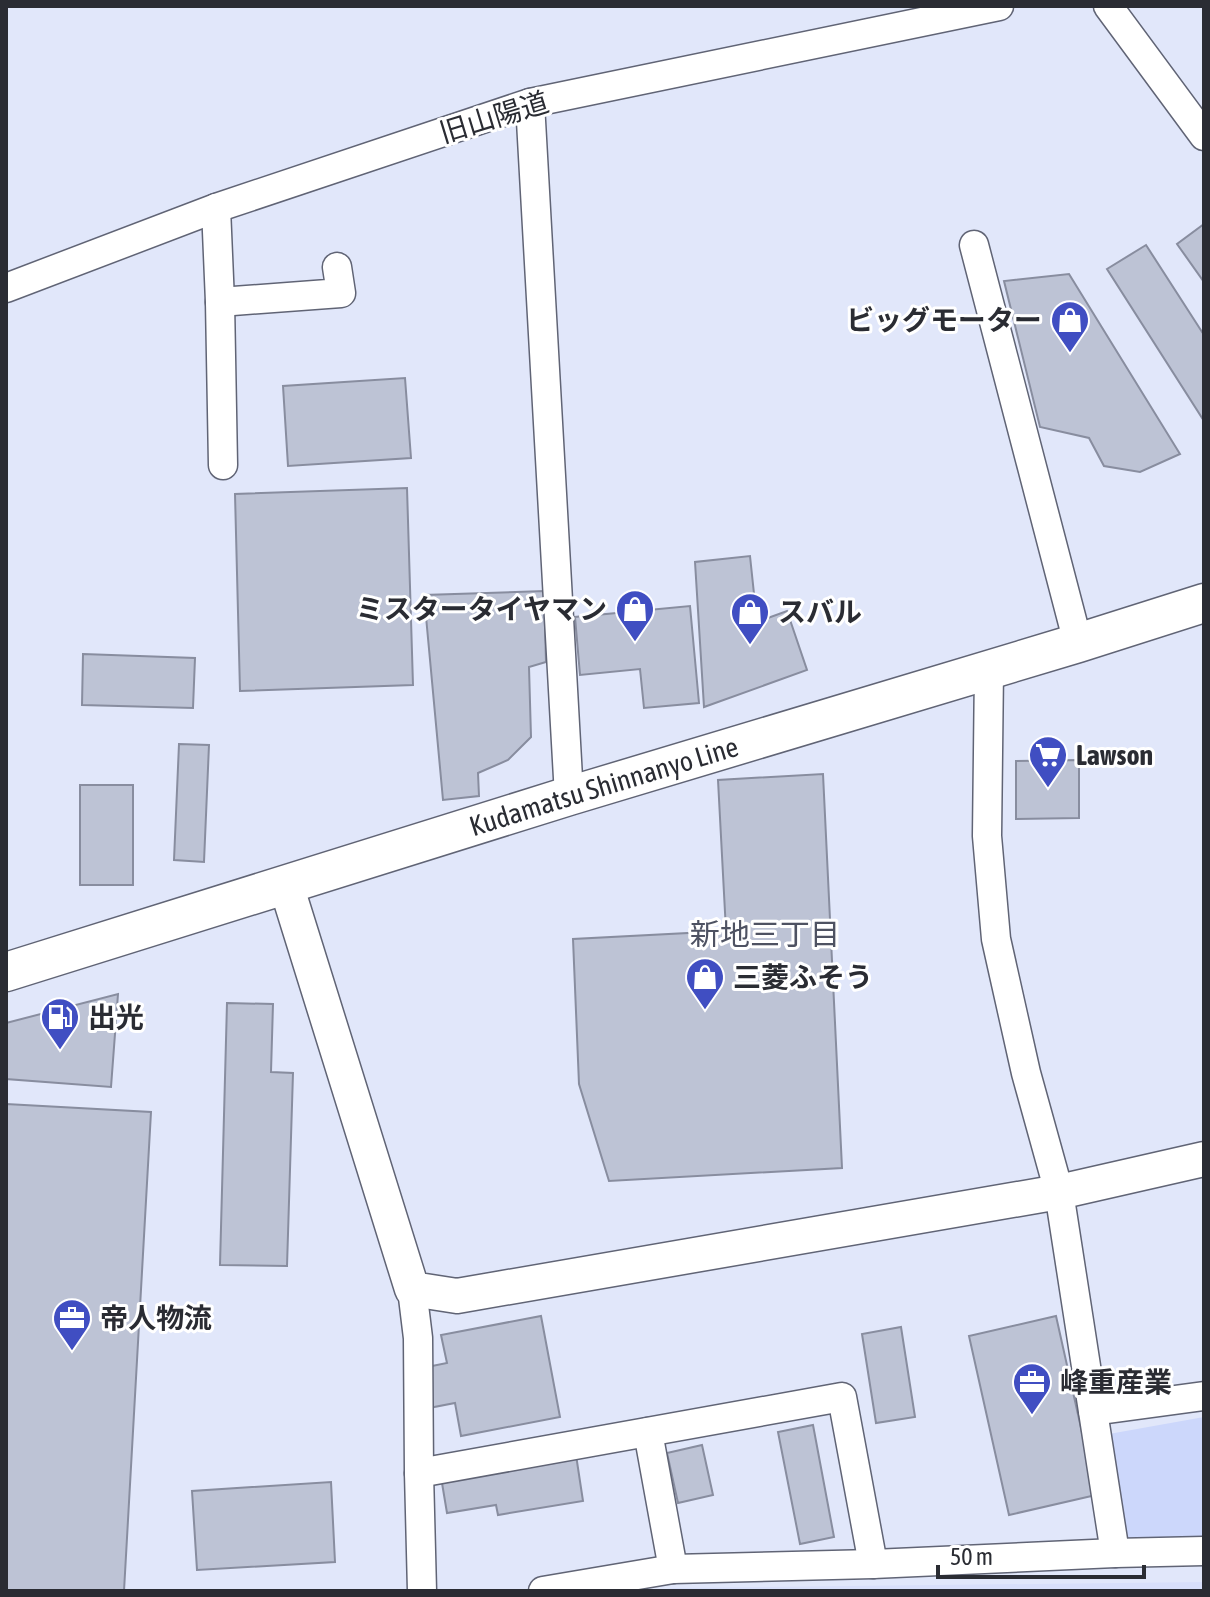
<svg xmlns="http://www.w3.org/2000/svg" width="1210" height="1597" font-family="'Asap Condensed','Noto Sans JP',sans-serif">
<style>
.built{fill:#d8dffa}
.green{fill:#ccd7fb}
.building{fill:#bdc3d5;stroke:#888d9f;stroke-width:2}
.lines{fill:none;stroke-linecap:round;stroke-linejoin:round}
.minor-casing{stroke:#606475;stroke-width:31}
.tertiary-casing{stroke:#606475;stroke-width:37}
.secondary-casing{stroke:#606475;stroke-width:41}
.minor{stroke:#fff;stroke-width:28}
.tertiary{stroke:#fff;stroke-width:34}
.secondary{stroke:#fff;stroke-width:38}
.labels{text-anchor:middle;stroke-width:6;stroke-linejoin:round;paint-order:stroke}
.street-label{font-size:28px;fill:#2a2c33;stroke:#fff}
.poi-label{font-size:28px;font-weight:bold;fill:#2a2c33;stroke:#fff;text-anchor:start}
.neighbourhood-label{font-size:30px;fill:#4e5262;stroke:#fff}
</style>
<rect width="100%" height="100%" fill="#e1e7fa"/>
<path class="built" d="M1204,1582V1591H652L674,1588Z"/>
<path class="green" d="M1204,1417V1541L1126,1542L1109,1434Z"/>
<g class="building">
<path d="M1204,224V282L1177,244Z"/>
<path d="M1146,245L1204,335V421L1107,269Z"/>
<path d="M1069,274L1180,454L1140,472L1104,466L1089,438L1040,427L1004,281Z"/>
<path d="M405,378L411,458L288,466L283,386Z"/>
<path d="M407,488L413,685L240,691L235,494Z"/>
<path d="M750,556L757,622L787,611L807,670L704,707L695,562Z"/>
<path d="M544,591L546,662L529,667L531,737L508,760L478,773L479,796L443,800L424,595Z"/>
<path d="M690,606L699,703L644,708L640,669L580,675L575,617Z"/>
<path d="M83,654L195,658L193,708L82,705Z"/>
<path d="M179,744L209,745L204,862L174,860Z"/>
<path d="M1079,760V818L1016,819V761Z"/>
<path d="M823,774L842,1168L609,1181L579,1084L573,939L726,931L718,780Z"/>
<rect x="80" y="785" width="53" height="100"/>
<path d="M118,994L111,1087L6,1079V1023Z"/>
<path d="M227,1003L273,1004L271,1072L293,1073L287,1266L220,1265Z"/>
<path d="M6,1104L151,1112L124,1591H6Z"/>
<path d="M541,1316L560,1417L461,1436L455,1403L429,1408L422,1368L447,1363L441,1335Z"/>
<path d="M1056,1316L1096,1495L1009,1515L969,1336Z"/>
<path d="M901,1327L915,1417L876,1423L862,1334Z"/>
<path d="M813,1425L834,1537L800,1544L778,1432Z"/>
<path d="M702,1445L713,1495L678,1503L667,1453Z"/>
<path d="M576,1455L583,1501L498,1515L496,1505L447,1513L441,1477Z"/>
<path d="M331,1482L335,1562L197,1570L192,1491Z"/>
</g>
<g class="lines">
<defs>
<g id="minor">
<path d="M1108,6L1204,136"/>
<path d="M530,103L569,796"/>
<path d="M216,208L220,302L223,465"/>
<path d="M974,245L1078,643"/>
<path d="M6,288L216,208L530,103L999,6"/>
<path d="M220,302L341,293L337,267"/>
<path d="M989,669L987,836L996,939L1026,1073L1059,1192L1115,1553"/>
<path d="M412,1289L418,1338L419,1473L422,1591"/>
<path d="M1093,1411L1204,1396"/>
<path d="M648,1432L673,1569"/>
<path d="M419,1473L842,1397L873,1564"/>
<path d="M543,1591L673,1569L873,1564L1115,1553L1204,1551"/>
</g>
<path id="tertiary" d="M286,885L412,1289L457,1296L1059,1192L1204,1159"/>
<g id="secondary">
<path id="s1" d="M6,972L569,796L1078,643L1204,603"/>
</g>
</defs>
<use href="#minor" class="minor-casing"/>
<use href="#tertiary" class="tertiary-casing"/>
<use href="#secondary" class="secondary-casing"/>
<use href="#minor" class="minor"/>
<use href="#tertiary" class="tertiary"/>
<use href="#secondary" class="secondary"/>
</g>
<defs>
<symbol id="shop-pin" viewBox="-11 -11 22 30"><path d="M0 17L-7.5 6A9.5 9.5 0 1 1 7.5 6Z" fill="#404ec2" stroke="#fff"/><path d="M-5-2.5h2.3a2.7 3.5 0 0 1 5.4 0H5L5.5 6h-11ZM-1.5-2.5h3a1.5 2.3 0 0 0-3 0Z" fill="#fff"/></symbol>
<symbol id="supermarket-pin" viewBox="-11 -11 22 30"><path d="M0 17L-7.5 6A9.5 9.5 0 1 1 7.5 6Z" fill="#404ec2" stroke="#fff"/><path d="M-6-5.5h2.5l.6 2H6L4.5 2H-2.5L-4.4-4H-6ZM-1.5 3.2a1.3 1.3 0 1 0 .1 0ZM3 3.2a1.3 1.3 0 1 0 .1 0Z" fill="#fff"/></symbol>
<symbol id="fuel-pin" viewBox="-11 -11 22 30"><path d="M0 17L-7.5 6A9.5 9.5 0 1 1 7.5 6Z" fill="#404ec2" stroke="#fff"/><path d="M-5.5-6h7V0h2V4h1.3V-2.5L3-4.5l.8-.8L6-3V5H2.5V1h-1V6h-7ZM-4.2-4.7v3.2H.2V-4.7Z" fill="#fff"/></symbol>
<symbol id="office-pin" viewBox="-11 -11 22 30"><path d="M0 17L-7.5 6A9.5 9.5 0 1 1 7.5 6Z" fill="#404ec2" stroke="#fff"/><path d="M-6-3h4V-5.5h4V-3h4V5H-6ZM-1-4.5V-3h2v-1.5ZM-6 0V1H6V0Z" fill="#fff"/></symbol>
</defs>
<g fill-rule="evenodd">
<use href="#shop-pin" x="1048" y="298" width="44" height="60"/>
<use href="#shop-pin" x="613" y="587" width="44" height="60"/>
<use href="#shop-pin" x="728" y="590" width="44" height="60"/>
<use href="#supermarket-pin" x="1026" y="733" width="44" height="60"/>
<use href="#shop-pin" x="683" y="955" width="44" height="60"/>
<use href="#fuel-pin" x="38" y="995" width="44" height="60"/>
<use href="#office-pin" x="50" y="1296" width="44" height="60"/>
<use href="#office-pin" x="1010" y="1360" width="44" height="60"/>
</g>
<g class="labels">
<g class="street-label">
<text transform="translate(494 117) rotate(-17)" y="10">旧山陽道</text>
<text dy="10" stroke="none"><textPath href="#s1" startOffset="626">Kudamatsu Shinnanyo Line</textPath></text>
</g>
<g class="poi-label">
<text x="1042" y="330" text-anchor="end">ビッグモーター</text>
<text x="607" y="619" text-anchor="end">ミスタータイヤマン</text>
<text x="778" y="622">スバル</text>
<text x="1076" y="765">Lawson</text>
<text x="733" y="987">三菱ふそう</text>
<text x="88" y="1027">出光</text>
<text x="100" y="1328">帝人物流</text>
<text x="1060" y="1392">峰重産業</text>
</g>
<g class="neighbourhood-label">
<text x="765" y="945">新地三丁目</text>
</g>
</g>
<rect width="1210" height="1597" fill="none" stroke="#2a2c33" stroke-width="16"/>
<path d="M938 1565v12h206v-12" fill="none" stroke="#2a2c33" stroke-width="4"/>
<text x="950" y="1565" font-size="24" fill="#2a2c33" stroke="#ffffff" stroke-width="6" paint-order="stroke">50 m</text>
</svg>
